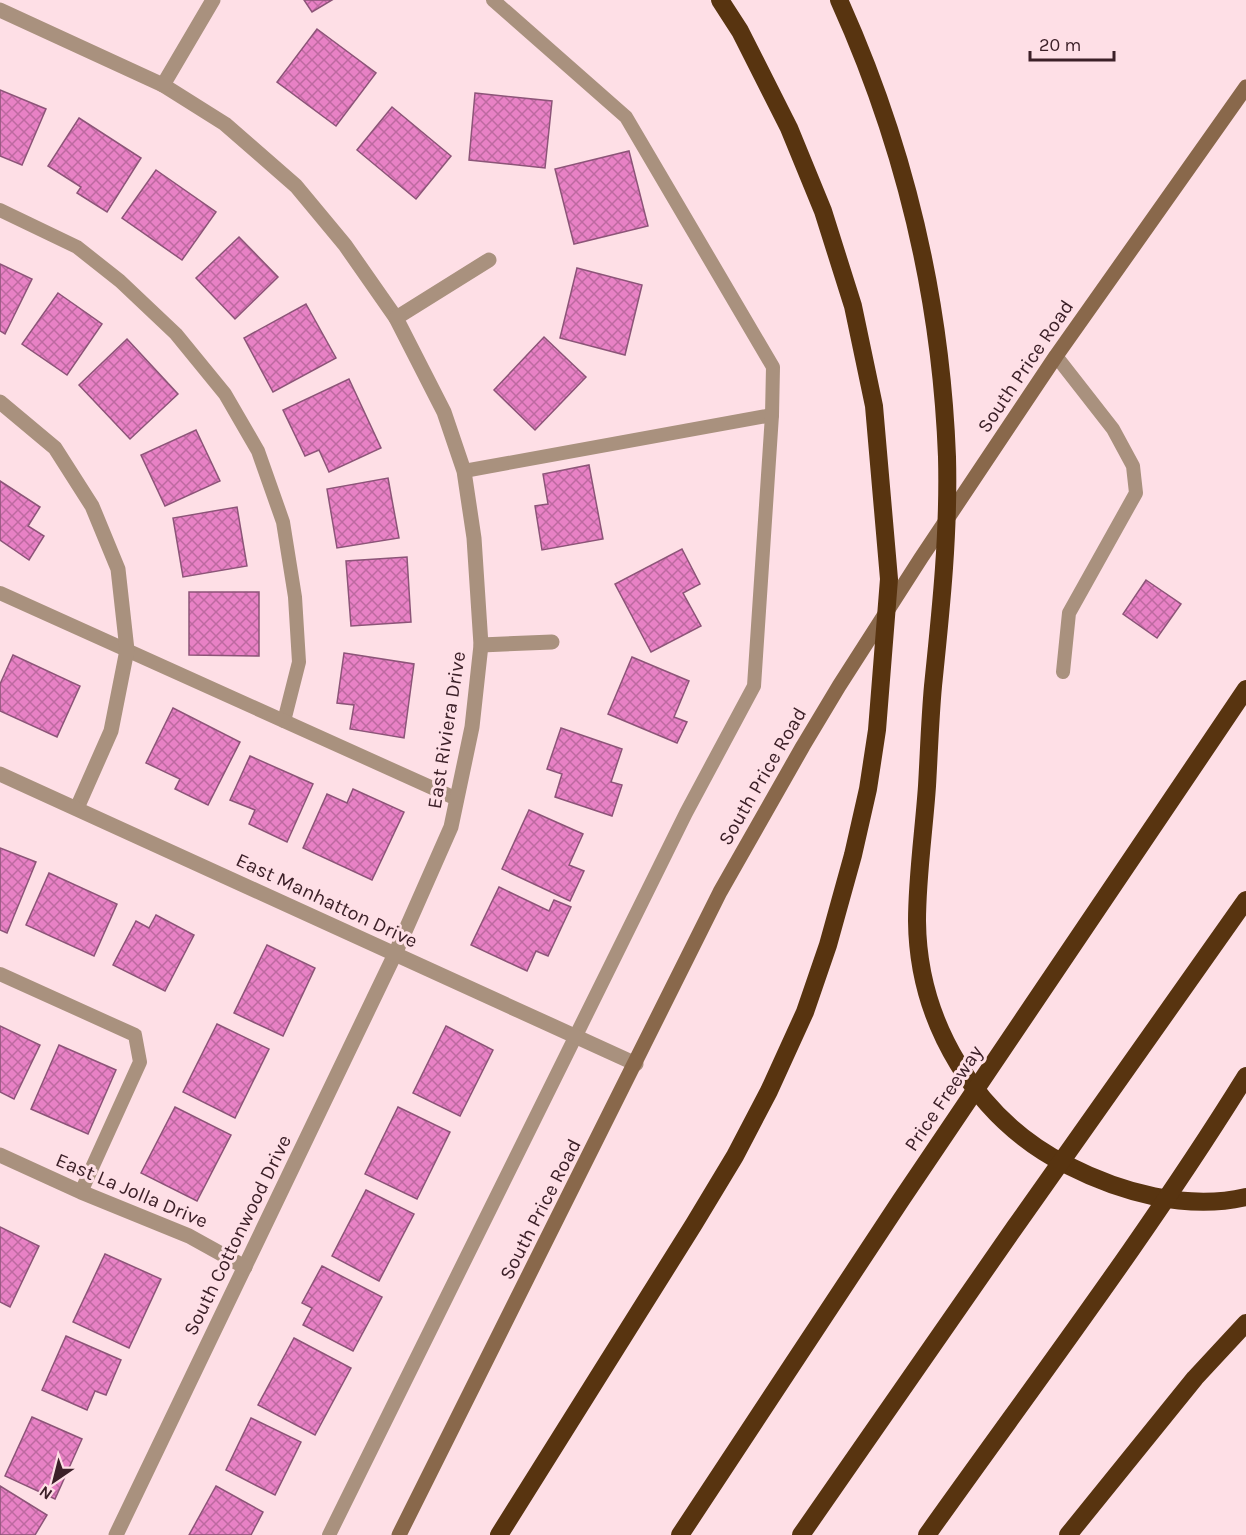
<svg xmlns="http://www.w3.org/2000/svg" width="1246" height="1535" font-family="Karla,sans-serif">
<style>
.building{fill:url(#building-cross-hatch);stroke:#8c5478;stroke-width:1.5}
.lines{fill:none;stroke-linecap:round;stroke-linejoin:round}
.service{stroke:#a9917e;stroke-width:14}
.minor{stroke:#a9917e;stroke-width:15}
.secondary{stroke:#89684b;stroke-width:15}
.motorway{stroke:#583410;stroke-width:18}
.labels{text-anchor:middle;stroke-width:6;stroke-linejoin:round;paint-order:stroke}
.street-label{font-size:20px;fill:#3c2028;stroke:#fedfe6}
</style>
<defs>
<pattern id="building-cross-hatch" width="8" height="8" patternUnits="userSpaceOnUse" patternTransform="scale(1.5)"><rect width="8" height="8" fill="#e881c5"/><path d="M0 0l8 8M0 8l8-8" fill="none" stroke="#bd69a0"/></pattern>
</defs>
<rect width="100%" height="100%" fill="#fedfe6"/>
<g class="building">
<path d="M304,0H332L312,12Z"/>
<path d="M317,29L376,73L336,126L277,82Z"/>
<path d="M0,90L46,109L22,165L0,156Z"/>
<path d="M475,93L552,101L545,168L469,160Z"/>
<path d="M392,107L451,156L416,199L357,150Z"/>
<path d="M79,118L141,158L107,212L77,193L81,187L48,166Z"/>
<path d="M629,151L648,226L574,244L555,169Z"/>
<path d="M156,170L216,212L182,260L122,218Z"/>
<path d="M239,237L278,277L235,319L196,278Z"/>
<path d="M0,264L32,279L5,334L0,331Z"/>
<path d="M577,268L642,285L625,355L560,338Z"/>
<path d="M58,293L102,324L67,375L22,344Z"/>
<path d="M306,304L336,358L273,392L244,338Z"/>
<path d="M544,337L586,377L535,430L494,390Z"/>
<path d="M127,339L178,394L130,439L79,385Z"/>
<path d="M349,379L381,448L329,472L319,450L305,456L283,410Z"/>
<path d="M196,430L220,481L165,506L141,455Z"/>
<path d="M589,465L603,539L542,550L535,506L548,504L543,474Z"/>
<path d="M388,478L399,538L337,548L327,489Z"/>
<path d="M0,481L40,507L28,526L44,536L29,560L0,540Z"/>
<path d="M237,507L247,566L183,577L173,518Z"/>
<path d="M682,549L700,584L683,593L701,626L651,652L615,584Z"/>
<path d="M407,557L411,622L351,626L346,561Z"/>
<path d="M1146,580L1181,604L1157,638L1123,614Z"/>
<path d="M189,592H259V656L189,655Z"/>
<path d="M344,653L414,664L404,738L350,729L354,705L337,703Z"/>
<path d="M13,655L80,686L57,737L0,711V684Z"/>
<path d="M632,657L689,681L674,717L687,722L677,743L608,714Z"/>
<path d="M173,708L240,742L208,805L175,789L180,779L146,763Z"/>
<path d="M561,728L622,749L611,782L622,785L612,816L555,797L562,774L547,769Z"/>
<path d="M250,756L313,784L287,842L249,824L255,810L230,800Z"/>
<path d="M353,789L404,812L372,880L303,848L327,794L347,803Z"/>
<path d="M529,810L583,834L569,865L584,871L570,901L502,869Z"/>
<path d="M0,848L36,862L7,933L0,930Z"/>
<path d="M49,873L117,904L94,956L26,925Z"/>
<path d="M499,887L549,911L554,900L571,907L548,956L536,951L527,971L471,945Z"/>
<path d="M156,915L194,935L165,991L113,965L136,921L149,928Z"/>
<path d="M267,945L315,968L283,1036L234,1013Z"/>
<path d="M217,1024L269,1049L235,1118L183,1092Z"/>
<path d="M0,1026L40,1045L14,1099L0,1092Z"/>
<path d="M446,1026L493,1050L460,1116L413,1093Z"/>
<path d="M59,1045L116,1070L88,1134L31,1109Z"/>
<path d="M175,1107L231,1135L197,1201L141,1173Z"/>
<path d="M398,1107L450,1132L417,1199L365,1174Z"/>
<path d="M366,1190L414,1214L379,1281L332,1256Z"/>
<path d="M0,1227L39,1246L10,1307L0,1302Z"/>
<path d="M105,1254L161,1279L129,1348L73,1322Z"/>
<path d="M322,1266L382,1297L353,1351L303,1325L312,1308L302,1303Z"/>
<path d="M66,1336L121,1360L106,1395L95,1391L87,1410L42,1390Z"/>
<path d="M294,1338L351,1368L315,1435L258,1405Z"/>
<path d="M32,1417L82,1439L55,1499L5,1476Z"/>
<path d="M251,1418L301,1442L275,1495L226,1470Z"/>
<path d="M0,1486L47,1515L35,1535H0Z"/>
<path d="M216,1486L263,1512L251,1535H189Z"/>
</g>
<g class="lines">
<g class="service">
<path d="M0,210L77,247L120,281L176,334L225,394L258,451L283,522L295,597L299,662L284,721"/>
<path d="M1056,356L1113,429L1133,466L1136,493L1069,613L1063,672"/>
<path d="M464,471L772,415"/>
<path d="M0,593L457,799"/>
<path d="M0,974L135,1035L140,1062L81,1192"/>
<path d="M329,1535L686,813L754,686L772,415L773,367L626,117L493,0"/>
</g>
<g class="minor">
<path d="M0,10L163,85L225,124L296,186L345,245L396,318L444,412L464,471L474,538L481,645L472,727L451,827L395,954L116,1535"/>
<path d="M163,85L213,0"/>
<path d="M396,318L489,260"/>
<path d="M0,402L55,448L92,506L118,569L127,650L111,731L77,808"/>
<path d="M481,645L552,642"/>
<path d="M0,774L636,1064"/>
<path d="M0,1155L81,1192L189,1236L245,1267"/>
</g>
<path class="secondary" d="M399,1535L720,892L803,746L839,686L921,558L1056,356L1246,87"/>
<g class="motorway">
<path d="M839,0C904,144 941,299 947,457C949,534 941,609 933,686C930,719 929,752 927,786C924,830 917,877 917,921C918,1023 976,1119 1067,1165C1120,1192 1186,1211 1246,1197"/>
<path d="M499,1535L694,1224L735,1156L769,1091L805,1012L828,945L853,855L868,789L877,730L889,579L874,406L853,306L823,211L789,128L740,31L720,0"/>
<path d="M680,1535L901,1200L1246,689"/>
<path d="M801,1535L1015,1227L1246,900"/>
<path d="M927,1535C1035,1383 1148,1234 1246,1076"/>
<path d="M1068,1535L1195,1378L1246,1323"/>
</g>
</g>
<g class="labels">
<g class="street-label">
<text transform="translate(1025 366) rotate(-56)" y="7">South Price Road</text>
<text transform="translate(446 730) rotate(-81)" y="7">East Riviera Drive</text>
<text transform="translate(762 776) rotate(-60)" y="7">South Price Road</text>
<text transform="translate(327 900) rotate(25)" y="7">East Manhatton Drive</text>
<text transform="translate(943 1098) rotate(-56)" y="7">Price Freeway</text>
<text transform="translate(132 1190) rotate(23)" y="7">East La Jolla Drive</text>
<text transform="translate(540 1209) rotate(-63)" y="7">South Price Road</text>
<text transform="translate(237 1235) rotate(-64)" y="7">South Cottonwood Drive</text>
</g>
</g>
<g transform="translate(54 1481) rotate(215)" stroke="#fedfe6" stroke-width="4.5" paint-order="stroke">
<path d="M0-4.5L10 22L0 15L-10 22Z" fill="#3c2028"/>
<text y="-9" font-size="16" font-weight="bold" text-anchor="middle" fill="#3c2028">N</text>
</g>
<path d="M1030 51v9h84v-9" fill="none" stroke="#3c2028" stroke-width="3"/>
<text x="1039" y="51" font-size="18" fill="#3c2028" stroke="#fedfe6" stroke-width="4.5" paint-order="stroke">20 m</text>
</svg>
